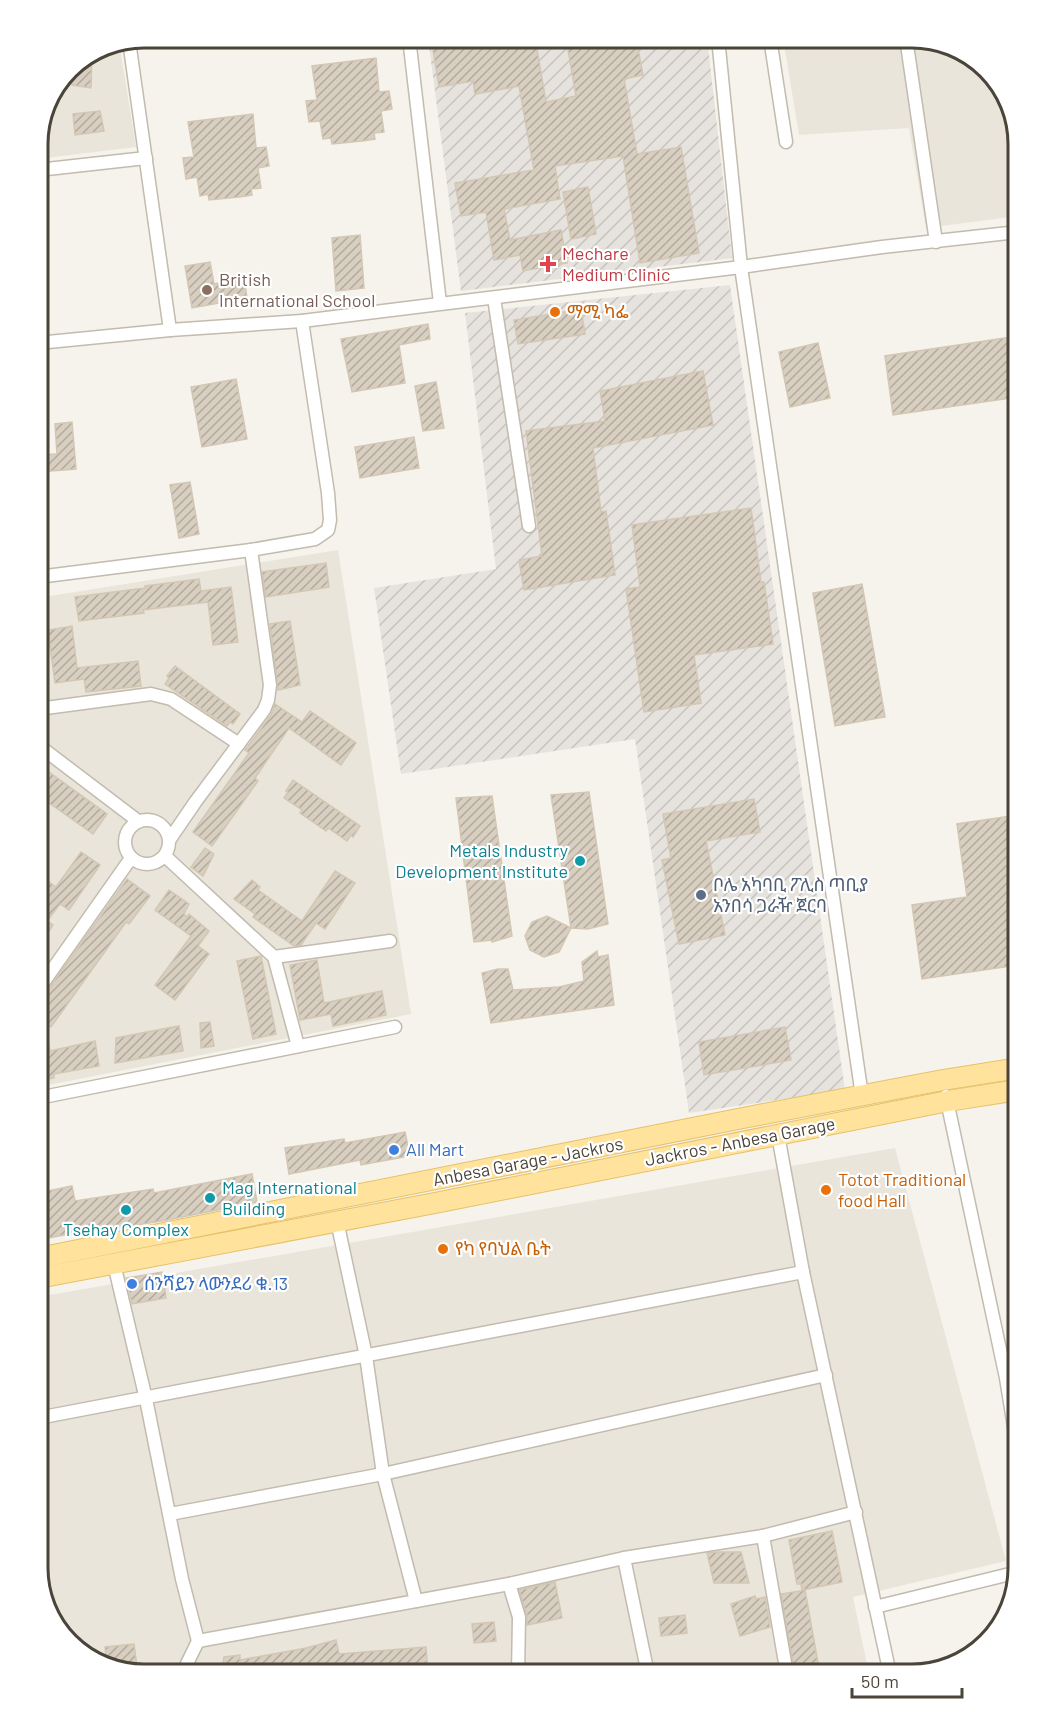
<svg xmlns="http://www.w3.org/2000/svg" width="1056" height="1712" font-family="Barlow,'Noto Sans Ethiopic',sans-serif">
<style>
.residential{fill:#eae5da}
.industrial{fill:url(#industrial-furrows)}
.building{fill:url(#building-hatch);stroke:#d3c7b4;stroke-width:1.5}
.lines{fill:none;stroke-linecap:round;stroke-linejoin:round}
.street-casing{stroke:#c2bbae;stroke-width:15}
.primary-casing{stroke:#e6c16a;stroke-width:22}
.street{stroke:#fff;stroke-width:12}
.primary{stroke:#ffe39c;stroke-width:20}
.health-dot{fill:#e0444e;stroke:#fff;stroke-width:2}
.education-dot{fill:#8d6e63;stroke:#fff;stroke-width:2}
.food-dot{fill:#e8710a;stroke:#fff;stroke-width:2}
.culture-dot{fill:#0f9aa8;stroke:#fff;stroke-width:2}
.service-dot{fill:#5c6f8a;stroke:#fff;stroke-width:2}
.shop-dot{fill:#3f7fe0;stroke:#fff;stroke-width:2}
.labels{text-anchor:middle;stroke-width:4.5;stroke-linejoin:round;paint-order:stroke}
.health-label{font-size:18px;fill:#be3a42;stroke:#fff;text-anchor:start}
.education-label{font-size:18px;fill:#785e54;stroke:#fff;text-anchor:start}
.food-label{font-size:18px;fill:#c56008;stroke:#fff;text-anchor:start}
.culture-label{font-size:18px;fill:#0d838f;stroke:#fff;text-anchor:end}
.service-label{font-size:18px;fill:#4e5e75;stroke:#fff;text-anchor:start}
.street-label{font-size:18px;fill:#4b4439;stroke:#fff}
.shop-label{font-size:18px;fill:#366cbe;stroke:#fff;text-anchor:start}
.rim{fill:none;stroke:#4b4439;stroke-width:3}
</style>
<defs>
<pattern id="industrial-furrows" width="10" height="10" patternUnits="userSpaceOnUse" patternTransform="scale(1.5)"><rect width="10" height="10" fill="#e6e2dd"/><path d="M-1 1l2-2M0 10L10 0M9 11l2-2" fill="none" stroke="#c7c3be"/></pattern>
<pattern id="building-hatch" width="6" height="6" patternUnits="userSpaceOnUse" patternTransform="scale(1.5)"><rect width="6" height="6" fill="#d8cfc1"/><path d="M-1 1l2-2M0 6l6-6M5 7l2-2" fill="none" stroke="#b1aa9e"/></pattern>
</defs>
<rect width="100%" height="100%" fill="#f6f3ec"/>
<g class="residential">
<path d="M783,38H919L971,56L1007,97L1018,144V216L926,228L909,128L799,135Z"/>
<path d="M119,42L136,147L38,159V137L69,68L104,45Z"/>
<path d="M338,550L411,1014L38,1087V598Z"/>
<path d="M895,1148L1006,1561L853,1597L869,1674H137L85,1657L52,1619L38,1534V1297Z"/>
</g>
<g class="industrial">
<path d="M428,38H707L732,258L461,291Z"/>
<path d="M730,285L845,1090L689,1113L635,739L401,774L374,588L496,569L465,313Z"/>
</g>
<g class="building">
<path d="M431,38H535L546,102L576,96L566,38H636L643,75L624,79L637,154L681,147L699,253L640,263L623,156L555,166L560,199L504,209L510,240L561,230L567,263L523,271L520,255L494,260L486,212L461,216L455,183L534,170L519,86L475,94L473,81L439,87Z"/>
<path d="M92,53L91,88L72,85L70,68Z"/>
<path d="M376,58L379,92L389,91L392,109L381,111L384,132L374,133L375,139L362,141L332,144L331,138L323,139L320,121L309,122L306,101L317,100L312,66Z"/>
<path d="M100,111L104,131L75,135L73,114Z"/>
<path d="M253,114L256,148L266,147L269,166L258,168L261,188L251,189L252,195L239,197L209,200L208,194L200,196L197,177L186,179L183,158L194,157L188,122Z"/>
<path d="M588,187L596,234L571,239L563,192Z"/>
<path d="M360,235L364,288L336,291L332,238Z"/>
<path d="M210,262L214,284L244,278L247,298L192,308L185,266Z"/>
<path d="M581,309L585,334L518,344L514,320Z"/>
<path d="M428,324L430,339L399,345L405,383L352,392L341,339Z"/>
<path d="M1018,336V397L893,415L885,356Z"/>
<path d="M818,343L830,398L790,407L779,352Z"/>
<path d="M703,371L713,425L593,448L601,512L606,511L615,575L524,590L519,560L542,556L526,431L605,421L600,391Z"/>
<path d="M236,379L247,439L202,447L191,387Z"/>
<path d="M436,382L444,428L423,431L415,386Z"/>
<path d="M72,422L76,469L38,472V455L57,454L55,424Z"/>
<path d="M414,437L419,468L360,478L355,447Z"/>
<path d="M190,482L199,534L179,538L170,485Z"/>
<path d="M751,508L761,582H764L773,644L694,655L701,703L644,712L626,589L640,587L632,525Z"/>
<path d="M326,563L329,587L266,597L262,572Z"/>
<path d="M199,579L201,591L231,587L238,642L213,645L208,602L143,610L144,613L79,621L75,597L145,588V586Z"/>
<path d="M862,584L885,717L835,726L813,593Z"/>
<path d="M290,621L300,685L278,690L270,624Z"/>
<path d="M72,626L77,668L138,661L141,686L86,692L84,679L55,683L48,630Z"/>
<path d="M175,666L240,714L233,724L230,722L227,726L165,684L169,678L167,676Z"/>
<path d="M275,704L302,722L310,711L356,743L341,765L289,728L255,778L258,781L212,846L193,832L249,753L245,750L271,715Z"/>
<path d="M38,764L107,814L93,834L38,795Z"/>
<path d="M293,780L360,826L353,837L351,835L347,841L328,828L326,831L300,813L302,810L284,798L288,792L286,791Z"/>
<path d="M589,792L608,924L588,929L571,928L559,952L544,957L530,950L525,936L532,922L547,916L571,928L551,795Z"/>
<path d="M492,796L512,936L492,942V940L474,942L456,798Z"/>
<path d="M754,799L760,832L706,841L725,935L679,944L662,860L671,858L663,814Z"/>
<path d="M1018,815V965L922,979L912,905L967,897L957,824Z"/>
<path d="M205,848L214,854L203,876L191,867Z"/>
<path d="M81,852L100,865L69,910L60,904L47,921L53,925L38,947V874L56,887Z"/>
<path d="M335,871L355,883L325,929L316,923L301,945L294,946L253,917L255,914L234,899L252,880L260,887L258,890L302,921Z"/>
<path d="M127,879L150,896L129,924L126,922L51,1027L38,1017V1004Z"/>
<path d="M169,890L189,904L184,914L187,917L189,914L209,931L198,946L209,954L175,1000L155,985L191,936L155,910Z"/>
<path d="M597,951L598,957L608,955L614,1005L491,1023L482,973L498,969H508L513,990L559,987L584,981L582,962Z"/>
<path d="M261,956L276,1034L253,1039L237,961Z"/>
<path d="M317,960L324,1003L382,991L386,1015L333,1026L331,1014L300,1020L290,965Z"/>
<path d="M210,1022L214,1046L201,1048L200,1023Z"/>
<path d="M179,1026L183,1051L115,1063L116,1038Z"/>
<path d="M785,1027L791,1060L704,1075L699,1042Z"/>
<path d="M48,1040L50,1051L95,1041L99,1066L54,1074V1078L38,1081V1042Z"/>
<path d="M405,1132L410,1156L361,1165L360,1160L289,1174L285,1148L344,1139L345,1143Z"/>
<path d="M252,1174L257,1202L167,1220L100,1231V1228L38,1240V1193L72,1186L75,1201L153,1189L154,1193Z"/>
<path d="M162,1272L166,1298L132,1304L126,1278Z"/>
<path d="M832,1531L842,1582L802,1590L801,1584H797L789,1540Z"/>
<path d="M717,1552H741L749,1583H714L707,1553Z"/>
<path d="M555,1582L562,1618L527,1625V1615L519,1590Z"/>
<path d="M805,1590L820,1674H795L781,1594Z"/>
<path d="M755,1596L756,1599L765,1597L770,1627L740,1636L731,1604Z"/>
<path d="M685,1615L687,1633L661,1636L659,1618Z"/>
<path d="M494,1622L496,1641L474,1643L472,1624Z"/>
<path d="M336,1640L339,1654L426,1647L428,1674H355L354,1664L308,1674H221L224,1657L240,1655V1660L306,1648Z"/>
<path d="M134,1644L137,1667L121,1669L107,1664L105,1647Z"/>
</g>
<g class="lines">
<defs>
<g id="street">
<path d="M409,38L440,303"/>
<path d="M718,38L741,267L862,1096"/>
<path d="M770,38L786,142"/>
<path d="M906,38L936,242"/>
<path d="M129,41L170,330"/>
<path d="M38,150L40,170"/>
<path d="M38,170L146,158"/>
<path d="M494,298L529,526"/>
<path d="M38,343L170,330L302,321L741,267L882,247L1018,232"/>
<path d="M38,577L251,550L315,539L328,530L330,520L328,493L302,321"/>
<path d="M38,709L151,694L171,699L239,744"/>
<path d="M38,745L138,821"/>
<circle cx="147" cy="842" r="22"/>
<path d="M170,839L196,801L264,710L268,700L270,685L251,550"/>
<path d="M165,856L274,957L298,1046"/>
<path d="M274,957L390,941"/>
<path d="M38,990L131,858"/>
<path d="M946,1096L1006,1378L1018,1451"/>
<path d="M38,1098L395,1027"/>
<path d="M778,1135L803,1272L890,1674"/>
<path d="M337,1221L366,1356L383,1474L416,1601"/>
<path d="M114,1264L146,1399L182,1579L198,1641L182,1674"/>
<path d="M38,1418L803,1272"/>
<path d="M170,1514L383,1474L826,1375"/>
<path d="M763,1536L787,1674"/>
<path d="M624,1558L648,1674"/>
<path d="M509,1584L519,1617L518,1674"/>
<path d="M875,1607L1018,1572"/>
<path d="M198,1641L509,1584L624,1558L763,1536L856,1512"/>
</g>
<g id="primary">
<path d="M38,1258L748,1117L943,1080L1018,1068"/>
<path d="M38,1278L435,1203L948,1101L1018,1090"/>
</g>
</defs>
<use href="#street" class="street-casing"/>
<use href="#primary" class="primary-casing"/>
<use href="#street" class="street"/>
<use href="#primary" class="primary"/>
</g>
<path class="health-dot" d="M545 255h6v6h6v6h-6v6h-6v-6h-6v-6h6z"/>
<circle class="education-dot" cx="207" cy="290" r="6"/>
<g class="food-dot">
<circle cx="555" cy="312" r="6"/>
<circle cx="826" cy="1190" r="6"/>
<circle cx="443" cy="1249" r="6"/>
</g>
<g class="culture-dot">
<circle cx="580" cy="861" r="6"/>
<circle cx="210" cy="1198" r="6"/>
<circle cx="126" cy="1210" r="6"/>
</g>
<circle class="service-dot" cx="701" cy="895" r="6"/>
<g class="shop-dot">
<circle cx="394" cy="1150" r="6"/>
<circle cx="132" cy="1284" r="6"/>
</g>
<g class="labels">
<g class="health-label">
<text x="562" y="260">Mechare<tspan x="562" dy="21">Medium Clinic</tspan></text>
</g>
<g class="education-label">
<text x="219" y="286">British<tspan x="219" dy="21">International School</tspan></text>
</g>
<g class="food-label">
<text x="567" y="318">ማሚ ካፌ</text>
<text x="838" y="1186">Totot Traditional<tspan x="838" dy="21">food Hall</tspan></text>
<text x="455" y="1255">የካ የባህል ቤት</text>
</g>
<g class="culture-label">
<text x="568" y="857">Metals Industry<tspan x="568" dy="21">Development Institute</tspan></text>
<text x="222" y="1194" text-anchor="start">Mag International<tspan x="222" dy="21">Building</tspan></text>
<text x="126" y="1236" text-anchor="middle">Tsehay Complex</text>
</g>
<g class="service-label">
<text x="713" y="891">ቦሌ አካባቢ ፖሊስ ጣቢያ<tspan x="713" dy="21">አንበሳ ጋራዥ ጀርባ</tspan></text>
</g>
<g class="street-label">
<text transform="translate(740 1142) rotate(-11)" y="6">Jackros - Anbesa Garage</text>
<text transform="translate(528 1162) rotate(-11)" y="6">Anbesa Garage - Jackros</text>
</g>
<g class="shop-label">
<text x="406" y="1156">All Mart</text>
<text x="144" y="1290">ሰንሻይን ላውንደሪ ቁ.13</text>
</g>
</g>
<path d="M0 0H1056V1712H0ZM144 48H912A96 96 0 0 1 1008 144V1568A96 96 0 0 1 912 1664H144A96 96 0 0 1 48 1568V144A96 96 0 0 1 144 48Z" fill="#fff" fill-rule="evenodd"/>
<path class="rim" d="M144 48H912A96 96 0 0 1 1008 144V1568A96 96 0 0 1 912 1664H144A96 96 0 0 1 48 1568V144A96 96 0 0 1 144 48Z"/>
<path d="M852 1688v9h110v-9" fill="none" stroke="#4b4439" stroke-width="3"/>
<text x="861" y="1688" font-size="18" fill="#4b4439" stroke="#ffffff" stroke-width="4.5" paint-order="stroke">50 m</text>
</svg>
